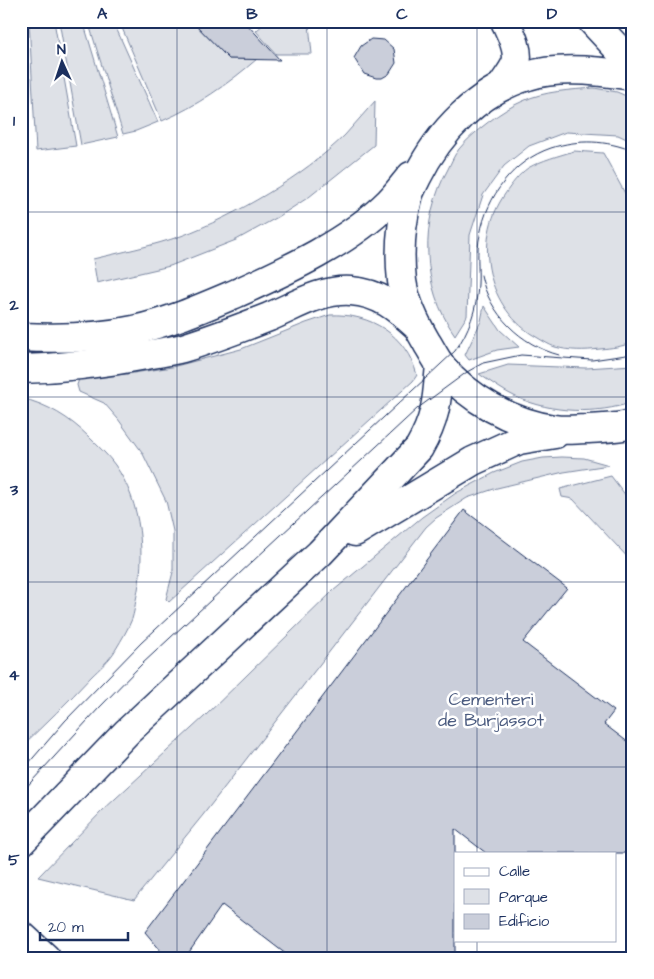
<svg xmlns="http://www.w3.org/2000/svg" width="654" height="979" font-family="'Architects Daughter',sans-serif">
<style>
.green{fill:#dee1e7;stroke:#7c88a2}
.building{fill:#caceda;stroke:#1b2f5e}
.lines{fill:none;stroke-linecap:round;stroke-linejoin:round}
.tertiary-casing{stroke:#1b2f5e;stroke-width:31}
.secondary-casing{stroke:#1b2f5e;stroke-width:31}
.primary-casing{stroke:#1b2f5e;stroke-width:31}
.tertiary{stroke:#fff;stroke-width:28}
.secondary{stroke:#fff;stroke-width:28}
.primary{stroke:#fff;stroke-width:28}
.tram{stroke:#1b2f5e;stroke-width:1}
.grid{fill:none;stroke:#1b2f5e;stroke-width:1;stroke-opacity:0.55}
.labels{text-anchor:middle;stroke-width:5;stroke-linejoin:round;paint-order:stroke}
.park-label{font-size:18px;fill:#4c5c80;stroke:#fff}
.neatline{fill:none;stroke:#1b2f5e;stroke-width:2}
.grid-label{font-size:16px;text-anchor:middle;font-weight:bold;fill:#1b2f5e}
</style>
<rect width="100%" height="100%" fill="#fff"/>
<filter id="ink" filterUnits="userSpaceOnUse"><feTurbulence type="fractalNoise" baseFrequency=".02" numOctaves="2"/><feDisplacementMap in="SourceGraphic" scale="10" xChannelSelector="R" yChannelSelector="G"/><feConvolveMatrix kernelMatrix="1 2 1 2 8 2 1 2 1" color-interpolation-filters="sRGB"/></filter>
<g filter="url(#ink)">
<g class="green">
<path d="M29,21H54L76,146L36,151Z"/>
<path d="M59,21H83L118,137L81,145Z"/>
<path d="M88,21H113L158,122L136,131L123,134Z"/>
<path d="M119,21H192L229,59H257C228,84 197,106 162,121Z"/>
<path d="M267,21C281,21 295,25 309,24L312,54H276L256,31Z"/>
<path d="M594,88L617,92L633,99V142L618,135L566,132L529,146L504,166L483,195L470,235L467,316L455,335C421,287 419,221 448,169C451,163 454,155 459,149C473,132 502,110 523,101C544,91 571,90 594,88Z"/>
<path d="M375,101L374,145L309,197L278,217L236,240L170,266L97,283L93,259C122,252 152,246 181,236C235,216 304,176 345,135C355,124 365,112 375,101Z"/>
<path d="M574,151L603,153L633,208V342C622,347 611,348 600,349C584,351 570,351 555,347C549,345 543,341 538,338C487,310 472,241 505,194C511,185 519,174 528,168C542,160 558,156 574,151Z"/>
<path d="M484,306L500,330L519,347L497,350L469,360L465,355L481,321Z"/>
<path d="M330,315C371,313 406,335 417,375L413,381L169,602L166,599L173,572V531L166,501L142,452L118,419L104,403L79,392L77,385L79,379L85,376L127,374L172,367L241,349L306,323Z"/>
<path d="M508,365L586,368L633,365V402C596,415 552,413 516,397C503,391 491,382 479,374Z"/>
<path d="M21,398C47,404 70,418 89,437C98,446 108,455 115,465C142,503 146,556 136,600C135,606 134,613 132,619C128,629 122,639 116,649C110,660 99,669 91,677C68,702 45,724 21,747Z"/>
<path d="M562,457L584,458L609,465L564,472L497,488L467,498L436,518L426,527L203,815L134,900L38,877L103,810L204,717L333,591L422,517L456,493L494,473L522,462L543,458Z"/>
<path d="M611,476L633,505V563L573,499L562,497L560,489Z"/>
</g>
<g class="building">
<path d="M192,21H244L280,60L229,59Z"/>
<path d="M371,39L384,40L394,49L396,63L389,74L382,78H376L364,74L354,58L361,46Z"/>
<path d="M464,510L567,588L523,642L614,711L604,724L633,746V853H486L455,829V958H291L222,905L185,958H167L145,932Z"/>
</g>
<g class="lines">
<defs>
<g id="tertiary">
<path d="M592,21L633,65"/>
<path d="M502,86C506,79 513,71 516,63C520,50 510,32 505,21"/>
</g>
<g id="secondary">
<path d="M633,76C602,71 558,66 528,76C478,91 439,132 417,177C414,184 409,191 408,198C401,224 399,254 402,281C405,301 417,326 427,343C432,351 436,359 441,366C469,399 511,423 554,429C565,431 577,429 588,429C603,428 618,428 633,424"/>
<path d="M21,337C59,339 97,338 134,330C170,322 204,307 237,293C288,270 349,242 389,202C397,194 404,184 411,176"/>
<path d="M21,369C63,368 105,363 146,355C158,353 171,351 183,348C212,339 241,328 269,317C295,306 321,289 351,291C380,293 397,308 417,326"/>
<path d="M355,532L473,461L519,440L555,434"/>
<path d="M21,842L127,732L320,553L419,448C437,417 437,399 440,364"/>
</g>
<path id="primary" d="M21,935L46,958"/>
</defs>
<use href="#tertiary" class="tertiary-casing"/>
<use href="#secondary" class="secondary-casing"/>
<use href="#primary" class="primary-casing"/>
<use href="#tertiary" class="tertiary"/>
<use href="#secondary" class="secondary"/>
<use href="#primary" class="primary"/>
<g class="tram">
<path d="M629,169L633,177"/>
<path d="M481,275C489,314 521,345 559,355"/>
<path d="M21,772L65,721L141,643L455,351C469,331 477,309 478,284C479,268 476,251 480,235C487,196 513,161 551,148C579,139 606,140 633,151"/>
<path d="M21,793L99,708L142,664L418,408L467,372L483,363L521,355L592,360L633,354"/>
</g>
</g>
</g>
<path class="grid" d="M177,21V958M327,21V958M477,21V853M21,212H633M21,397H633M21,582H633M21,767H633M477,940V958"/>
<g class="labels">
<g class="park-label">
<text x="491" y="705">Cementeri<tspan x="491" dy="21">de Burjassot</tspan></text>
</g>
</g>
<rect width="654" height="979" fill="none" stroke="#fff" stroke-width="55"/>
<rect x="454" y="852" width="162" height="90" fill="#ffffff" stroke="#a4acbf"/>
<rect x="464" y="868" width="25" height="8" fill="#ffffff" stroke="#a4acbf"/>
<text x="499" y="876" font-size="15" fill="#1b2f5e">Calle</text>
<rect x="464" y="889" width="25" height="15" fill="#dee1e7" stroke="#a4acbf"/>
<text x="499" y="902" font-size="15" fill="#1b2f5e">Parque</text>
<rect x="464" y="914" width="25" height="15" fill="#caceda" stroke="#a4acbf"/>
<text x="499" y="926" font-size="15" fill="#1b2f5e">Edificio</text>
<g transform="translate(62 62) rotate(357)" stroke="#ffffff" stroke-width="4" paint-order="stroke">
<path d="M0-4L9 19L0 12L-9 19Z" fill="#1b2f5e"/>
<text y="-8" font-size="14" font-weight="bold" text-anchor="middle" fill="#1b2f5e">N</text>
</g>
<path d="M40 932v8h88v-8" fill="none" stroke="#1b2f5e" stroke-width="2.5"/>
<text x="48" y="932" font-size="15" fill="#1b2f5e" stroke="#ffffff" stroke-width="4" paint-order="stroke">20 m</text>
<rect x="28" y="28" width="598" height="924" class="neatline"/>
<g class="grid-label">
<text x="102" y="19">A</text>
<text x="252" y="19">B</text>
<text x="402" y="19">C</text>
<text x="552" y="19">D</text>
<text x="14" y="126">1</text>
<text x="14" y="310">2</text>
<text x="14" y="495">3</text>
<text x="14" y="680">4</text>
<text x="14" y="865">5</text>
</g>
</svg>
